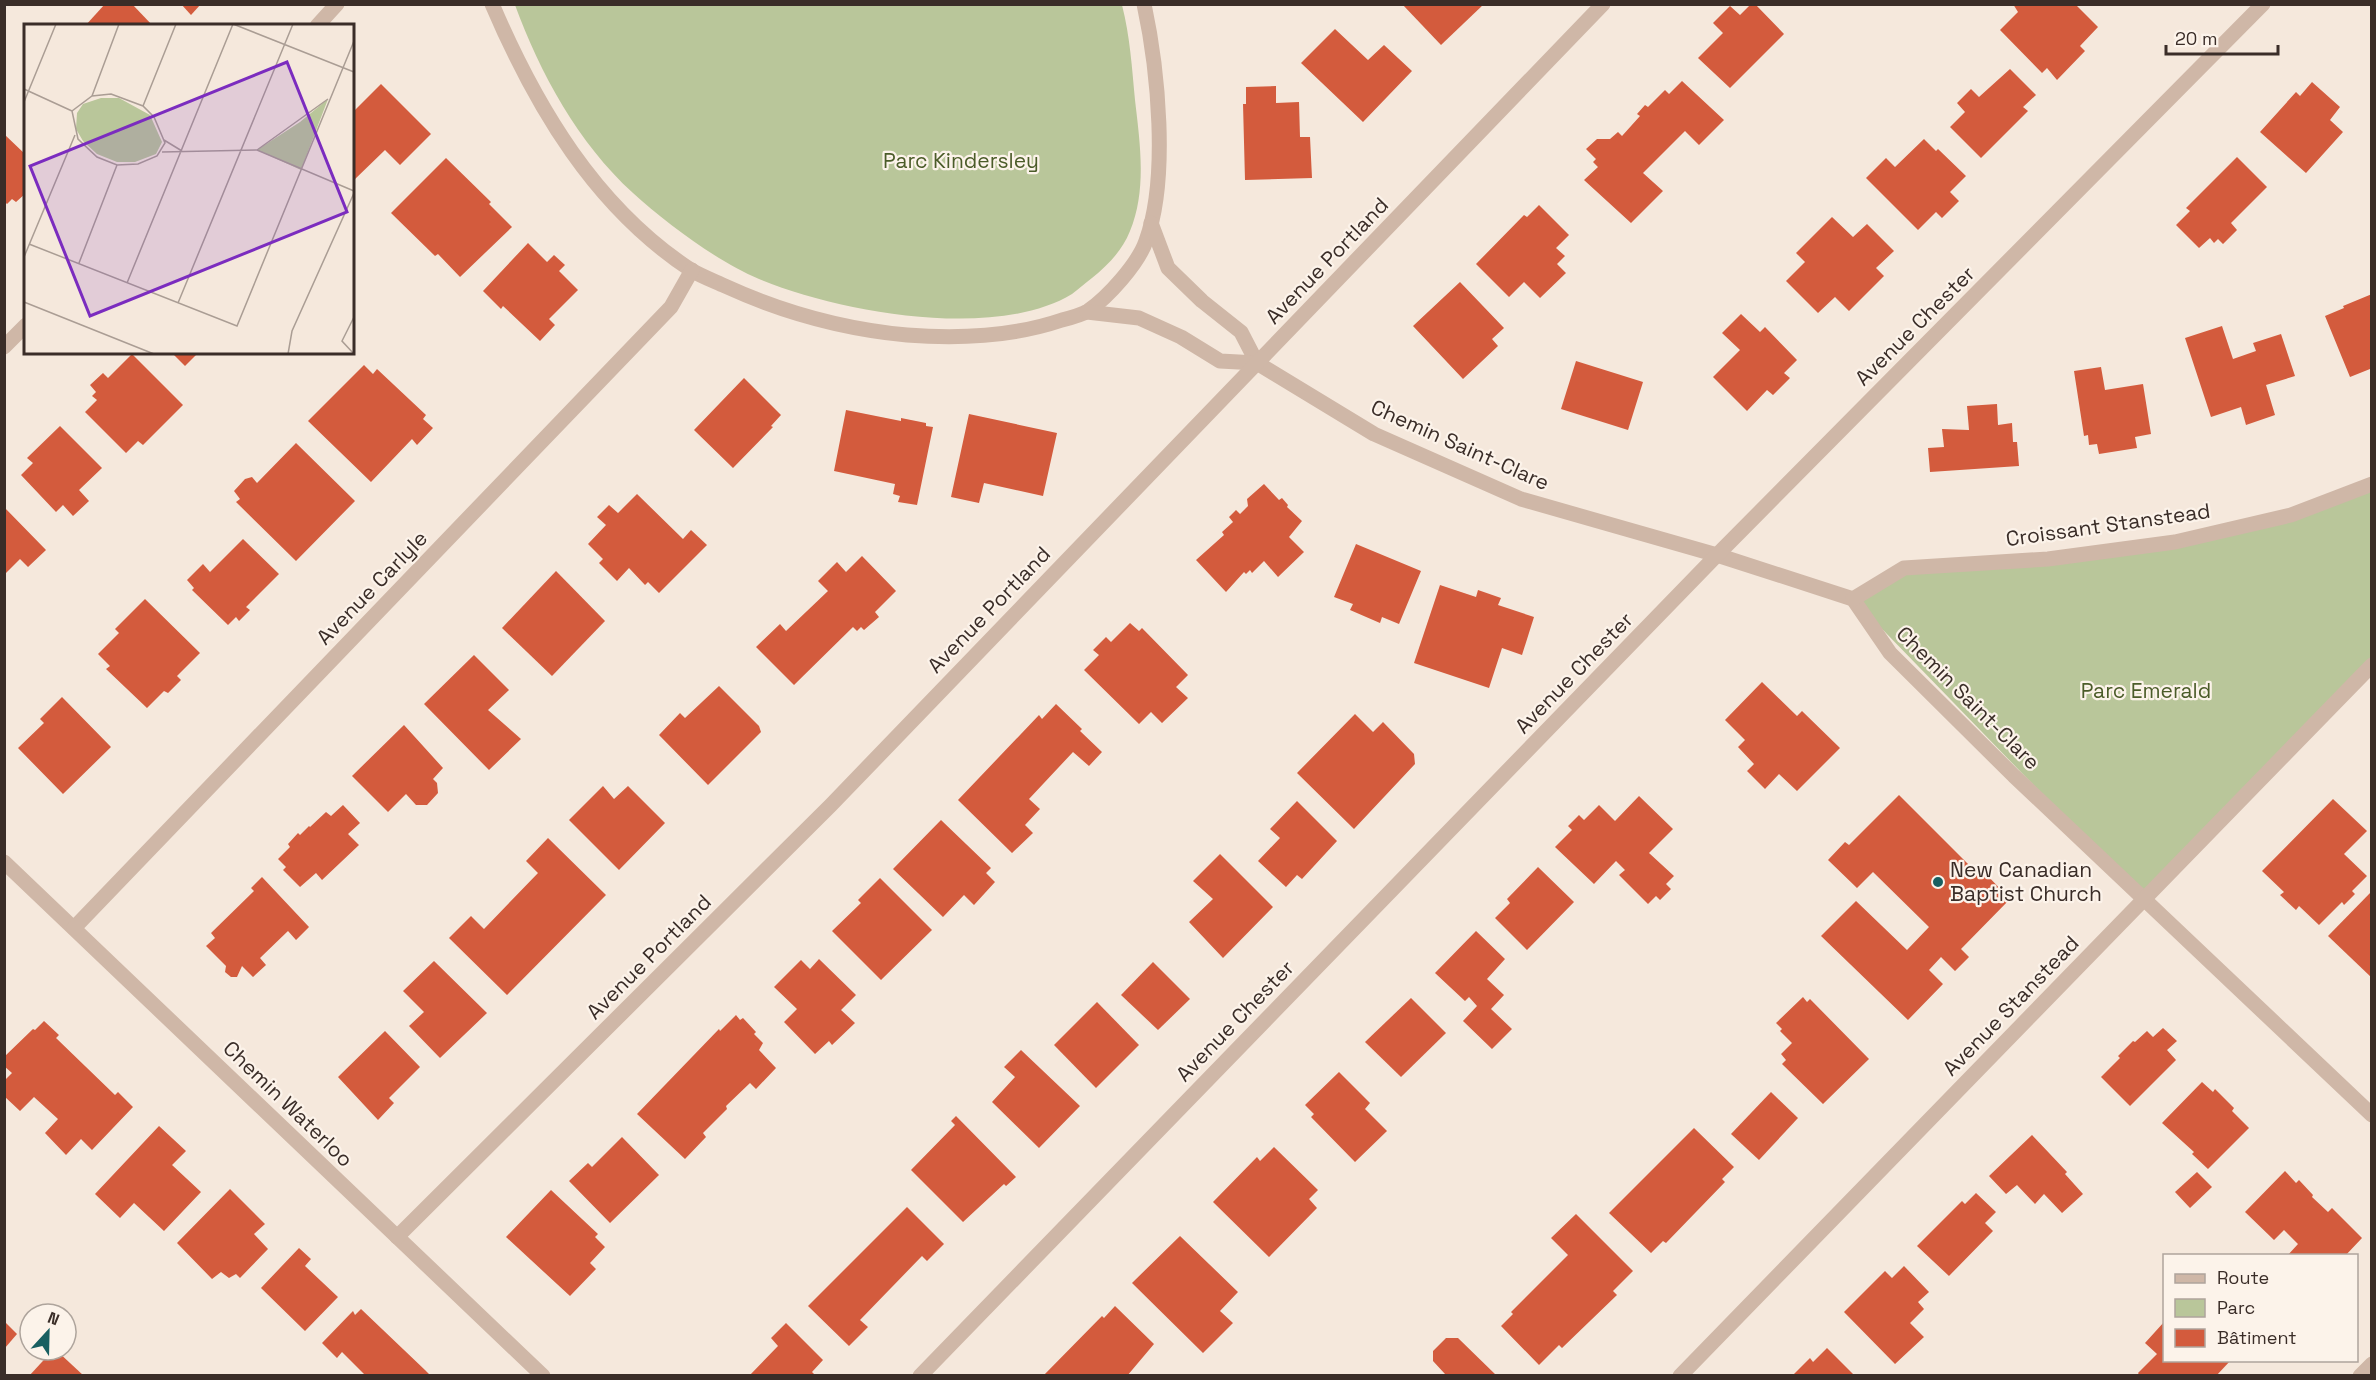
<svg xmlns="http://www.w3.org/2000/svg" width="2376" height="1380" font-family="'Space Grotesk',sans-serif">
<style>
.green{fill:#b9c69a}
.building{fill:#d35b3d}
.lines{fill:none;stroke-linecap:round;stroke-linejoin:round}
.street{stroke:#cfb7a7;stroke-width:15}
.poi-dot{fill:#185f61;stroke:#fcf3ea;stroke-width:2}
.labels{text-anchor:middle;stroke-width:4.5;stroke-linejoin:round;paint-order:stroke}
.park-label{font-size:21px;fill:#4b5c29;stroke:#fcf3ea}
.street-label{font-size:21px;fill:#3a2d28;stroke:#fcf3ea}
.poi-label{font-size:21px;fill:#3a2d28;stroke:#fcf3ea;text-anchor:start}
.inset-road{fill:none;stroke:#aa9d94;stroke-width:1.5}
.view{fill:#7b2cbf;fill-opacity:0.15;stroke:#7b2cbf;stroke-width:3}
.inset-edge{fill:none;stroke:#3a2d28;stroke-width:3}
</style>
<rect width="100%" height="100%" fill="#f5e8dc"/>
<g class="green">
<path d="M515,5H1122C1130,36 1132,68 1135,100C1140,143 1147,190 1130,231C1122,251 1108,265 1092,278C1085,283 1079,289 1072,294C995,341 838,312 759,279C718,262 666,223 633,193C578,143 540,73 515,5Z"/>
<path d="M2371,480V665L2145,900L1853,599L1904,568L2048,559L2291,515Z"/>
</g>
<g class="building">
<path d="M105,4H132L153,26H85Z"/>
<path d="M181,4H201L191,15Z"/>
<path d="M1402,4H1484L1441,45Z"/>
<path d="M1751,4H1755L1784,34L1730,88L1698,58L1723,33L1713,23L1730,6L1740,15Z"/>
<path d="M2013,4H2075L2098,27L2080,46L2085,51L2057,80L2047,68L2042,73L2000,30L2018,12Z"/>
<path d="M1335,29L1368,60L1384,45L1412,71L1363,122L1301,63Z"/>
<path d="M2010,69L2036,95L2023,107L2028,111L1981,158L1950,127L1965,112L1957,103L1971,89L1979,97Z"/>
<path d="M1682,81L1724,120L1699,145L1685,131L1643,173L1663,191L1631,223L1584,180L1598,167L1593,162L1596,159L1586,149L1597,139H1610L1618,132L1622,136L1640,116L1637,114L1645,105L1648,107L1665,90L1669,94Z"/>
<path d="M2312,82L2340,107L2330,120L2343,132L2306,173L2260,132L2296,92L2300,96Z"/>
<path d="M381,84L431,134L400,165L385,150L352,182V113Z"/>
<path d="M1276,86V103L1299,102L1300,137H1310L1312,178L1245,180L1243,104H1246V87Z"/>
<path d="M4,134L26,155V186L23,188L26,193L16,202L12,199L7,204L4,201Z"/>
<path d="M1924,139L1936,151L1938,149L1966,176L1950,192L1959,201L1942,218L1936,212L1918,230L1866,178L1886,158L1895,167Z"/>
<path d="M2237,157L2267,187L2231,223L2237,230L2223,244L2218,239L2214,243L2210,238L2199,248L2176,225L2190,211L2186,208Z"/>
<path d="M446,158L491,202L489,204L512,227L460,277L438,254L435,256L391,213Z"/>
<path d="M1539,205L1569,235L1556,248L1565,256L1557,264L1566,273L1540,298L1524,282L1509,297L1476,264L1524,215L1527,217Z"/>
<path d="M1832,217L1853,237L1867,224L1894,251L1876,268L1884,276L1849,311L1835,297L1818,313L1786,281L1805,262L1796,253Z"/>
<path d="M528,243L547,262L554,255L565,265L559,271L578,290L549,319L555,325L540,341L503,306L501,309L483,291Z"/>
<path d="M1460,282L1504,328L1492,339L1498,346L1463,379L1413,326Z"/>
<path d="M2372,294V373L2370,369L2350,377L2325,316L2344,308L2343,306Z"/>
<path d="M1741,314L1760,332L1765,327L1797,360L1784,373L1790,378L1773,395L1767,390L1747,411L1713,377L1740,350L1722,333Z"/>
<path d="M2222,326L2233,359L2256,351L2253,343L2281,334L2295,376L2266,385L2275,415L2246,425L2241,407L2211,417L2185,338Z"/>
<path d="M171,352H199L185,366Z"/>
<path d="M132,354L183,405L143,445L138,441L126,453L85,412L97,400L92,396L96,392L90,385L103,373L108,378Z"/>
<path d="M1576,361L1643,382L1628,430L1561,409Z"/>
<path d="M364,365L373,374L377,369L426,415L423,419L433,428L417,445L412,439L371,482L308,421Z"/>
<path d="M2101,367L2105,390L2143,384L2151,434L2135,437L2137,448L2099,454L2097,444L2089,445L2088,435L2084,436L2074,371Z"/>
<path d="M744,378L781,415L771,426L773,427L733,468L694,430Z"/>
<path d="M1997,404L1998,425L2012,423L2013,442H2017L2019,466L1930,472L1928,448L1944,447L1942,429L1969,430L1967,406Z"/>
<path d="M846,410L901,421V418L926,423V426L933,427L917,505L898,502L900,496L893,494L895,484L834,471Z"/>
<path d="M969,414L1057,433L1043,496L984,483L979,503L951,497Z"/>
<path d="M60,426L102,468L79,490L89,501L73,516L63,505L56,512L21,475L33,463L27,458Z"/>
<path d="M296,443L355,501L296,561L236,502L240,499L234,491L245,479L252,477L257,483Z"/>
<path d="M1264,484L1279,500L1282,498L1288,505L1287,507L1302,521L1289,537L1304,552L1278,577L1264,561L1252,573L1250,570L1246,574L1244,572L1226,592L1196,560L1224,535L1222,532L1233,522L1229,517L1236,510L1240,514L1248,506L1247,499Z"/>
<path d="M637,494L683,539L691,530L707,545L659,593L648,582L645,585L629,568L617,581L599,563L603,559L588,544L606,525L597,517L609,505L618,513Z"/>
<path d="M4,507L46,550L28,567L20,559L4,575Z"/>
<path d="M243,539L279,574L246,607L250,610L239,621L236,617L228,625L192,590L194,588L187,580L203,564L210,572Z"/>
<path d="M1356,544L1421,571L1399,624L1382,617L1380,623L1350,610L1353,604L1334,597Z"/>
<path d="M862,556L896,591L875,612L879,617L864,630L861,627L857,631L853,627L794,685L756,647L780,624L786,631L828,591L818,581L837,562L846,572Z"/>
<path d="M556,571L605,621L552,676L502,628Z"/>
<path d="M1440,585L1476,597L1478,590L1501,598L1498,605L1534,617L1522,655L1502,648L1489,688L1414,663Z"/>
<path d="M145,599L200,653L177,676L181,680L168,693L164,691L147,708L106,669L110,666L98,654L119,633L115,629Z"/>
<path d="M1130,623L1139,631L1142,628L1188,675L1176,687L1188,698L1162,723L1151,712L1139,724L1084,670L1099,655L1093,650L1106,637L1111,642Z"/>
<path d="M474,655L509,690L488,710L521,739L489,770L424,704Z"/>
<path d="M1762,682L1797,716L1802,711L1840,748L1797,791L1779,774L1765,789L1747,771L1754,764L1738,747L1745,740L1725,720Z"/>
<path d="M719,686L759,726L761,732L708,785L659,735L680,713L685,718Z"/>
<path d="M62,697L111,747L63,794L18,748L44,723L40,719Z"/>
<path d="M1056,704L1082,729L1080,731L1102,752L1089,766L1073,752L1029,799L1040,809L1025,825L1033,833L1012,853L958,800L1039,715L1042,719Z"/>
<path d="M1355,714L1373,732L1383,722L1414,754L1415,764L1354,829L1297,773Z"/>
<path d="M404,725L443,768L433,779L437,783L438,793L427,805H416L406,794L388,812L352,776Z"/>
<path d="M603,786L614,799L628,786L665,823L619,870L569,820Z"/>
<path d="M1899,795L1979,875L1983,871L2010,899L1961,949L1969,957L1955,971L1941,957L1929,970L1943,984L1908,1020L1821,936L1856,901L1907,950L1929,927L1873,872L1857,888L1828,860L1845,842L1849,845Z"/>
<path d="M1639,796L1673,829L1649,853L1674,876L1666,884L1671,889L1660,900L1656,896L1648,904L1619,875L1625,870L1616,861L1594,884L1555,847L1572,830L1568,826L1579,815L1584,820L1599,805L1615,821Z"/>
<path d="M2333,799L2367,831L2344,854L2367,876L2352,891L2355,894L2344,905L2342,902L2319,925L2299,906L2296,910L2280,895L2284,892L2262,871Z"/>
<path d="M1297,801L1337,841L1302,879L1297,875L1286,887L1258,861L1280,838L1270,829Z"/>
<path d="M343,805L360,823L348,834L359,845L322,880L316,873L300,887L283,870L286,867L278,859L290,847L288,844L298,833L300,835L309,826L310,827L326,812L331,816Z"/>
<path d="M941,820L991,868L986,873L995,882L974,905L964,895L943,917L893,869Z"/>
<path d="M548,838L606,895L507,995L449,938L471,916L484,929L538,873L526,861Z"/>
<path d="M1220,854L1273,907L1223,958L1189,922L1213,899L1193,881Z"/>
<path d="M1538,867L1574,902L1527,950L1495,918L1510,903L1507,899Z"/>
<path d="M262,877L309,927L296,940L288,931L260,958L266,965L253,977L242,966L237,977H231L225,972L226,966L206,946L215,938L211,933L254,891L251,888Z"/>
<path d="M880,878L932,930L881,980L832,931L861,903L858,900Z"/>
<path d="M2372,891V978L2328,936Z"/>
<path d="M1476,931L1505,959L1487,979L1504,995L1491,1009L1512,1029L1492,1049L1463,1021L1477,1006L1469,997L1465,1001L1435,973Z"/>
<path d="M819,959L856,995L841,1010L855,1023L832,1045L829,1041L815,1054L784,1022L797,1009L774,987L801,960L810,969Z"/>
<path d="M434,961L487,1013L440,1058L409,1026L424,1012L403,991Z"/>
<path d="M1153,962L1190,999L1158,1030L1121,995Z"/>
<path d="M1803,997L1807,1002L1810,999L1869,1059L1823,1104L1782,1064L1786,1060L1781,1054L1792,1043L1780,1031L1782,1029L1776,1023Z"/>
<path d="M1411,998L1446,1033L1401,1077L1365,1042Z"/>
<path d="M1097,1002L1139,1045L1096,1088L1054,1045Z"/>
<path d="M736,1015L740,1020L743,1018L756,1032L754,1034L763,1043L759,1050L776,1068L756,1089L750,1083L726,1106L727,1109L703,1133L706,1137L685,1159L637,1114L719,1029L720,1031Z"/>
<path d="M44,1021L59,1035L56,1038L115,1095L118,1092L133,1107L92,1150L81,1139L66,1155L45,1133L58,1119L34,1097L20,1111L4,1096V1081L12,1073L4,1066V1057L33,1029L35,1030Z"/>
<path d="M2163,1028L2177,1041L2167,1050L2176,1060L2130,1106L2101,1077L2120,1058L2118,1056L2133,1041L2135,1042L2147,1031L2153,1037Z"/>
<path d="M385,1031L420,1067L389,1098L394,1103L378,1120L338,1077Z"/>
<path d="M1021,1050L1080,1106L1039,1148L992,1102L1015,1077L1004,1067Z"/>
<path d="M1339,1072L1370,1103L1365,1109L1387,1131L1355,1162L1311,1117L1314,1114L1305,1105Z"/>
<path d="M2202,1082L2213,1092L2215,1089L2234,1108L2232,1111L2249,1128L2208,1169L2192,1154L2194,1152L2162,1123Z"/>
<path d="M1771,1092L1798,1118L1759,1160L1731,1134Z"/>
<path d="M956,1116L1016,1177L1006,1186L1004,1184L963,1222L911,1170L955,1125L951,1121Z"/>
<path d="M159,1126L186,1151L172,1165L201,1192L164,1231L134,1203L120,1218L95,1194Z"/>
<path d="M1694,1128L1734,1167L1722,1179L1725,1182L1666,1243L1663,1241L1651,1253L1609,1213Z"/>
<path d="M2032,1135L2067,1172L2065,1174L2083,1194L2062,1213L2044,1194L2035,1204L2017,1185L2006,1194L1989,1176Z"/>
<path d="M622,1137L659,1175L610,1223L569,1181L588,1163L592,1167Z"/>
<path d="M1274,1147L1318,1190L1309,1199L1317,1208L1269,1257L1213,1202L1257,1157L1260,1161Z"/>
<path d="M2285,1171L2296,1183L2299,1180L2313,1195L2312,1197L2328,1212L2332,1208L2362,1238L2345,1256H2287L2298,1244L2284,1230L2274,1240L2245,1212Z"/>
<path d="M2197,1172L2212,1187L2190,1208L2175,1192Z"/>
<path d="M230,1189L265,1224L254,1234L268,1249L240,1278L236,1274L229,1278L221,1272L212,1279L177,1243Z"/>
<path d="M551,1190L598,1234L595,1237L605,1247L590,1263L596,1269L570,1296L506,1237Z"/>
<path d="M1976,1193L1996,1212L1985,1223L1993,1231L1949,1276L1917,1246L1962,1201L1965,1204Z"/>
<path d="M907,1207L944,1244L927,1261L922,1256L860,1320L868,1327L849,1346L808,1306Z"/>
<path d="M1576,1214L1633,1271L1613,1291L1617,1295L1562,1348L1559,1345L1539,1365L1501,1326L1513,1314L1511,1312L1568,1255L1551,1238Z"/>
<path d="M1180,1236L1238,1292L1220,1311L1233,1323L1203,1353L1132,1283Z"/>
<path d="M299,1248L311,1259L305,1266L338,1297L305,1331L261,1288Z"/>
<path d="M1904,1266L1929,1292L1918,1302L1924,1309L1910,1323L1924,1337L1895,1364L1844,1312L1885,1271L1892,1278Z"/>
<path d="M1115,1306L1154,1344L1127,1376H1043L1102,1316L1104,1318Z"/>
<path d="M361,1309L425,1370L431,1376H366L342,1352L337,1358L322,1343L353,1311L355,1315Z"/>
<path d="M5,1322L17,1334L5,1348Z"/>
<path d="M2164,1322V1360H2231L2216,1376H2140L2138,1373L2157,1354L2145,1343Z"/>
<path d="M786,1323L823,1360L812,1372L816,1376H749L778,1346L771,1338Z"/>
<path d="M1446,1338H1458L1497,1376H1444L1445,1374L1433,1361V1351Z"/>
<path d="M1827,1348L1855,1376H1792L1810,1358L1813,1362Z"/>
<path d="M53,1350H56L84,1376H29Z"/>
</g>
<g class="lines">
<g class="street">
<path d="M492,4C536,107 595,207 691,270C701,276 714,281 725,286C784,313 843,329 907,335C959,339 1012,337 1062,320C1070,318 1081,315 1088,311C1108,297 1138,264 1146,241C1169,178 1158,69 1144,4"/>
<path d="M317,26L337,4"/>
<path d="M1151,223L1168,268L1202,301L1241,332L1257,363"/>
<path d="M1087,312L1139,318L1181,337L1220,361L1257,363L1374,434L1521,499L1717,555L1853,599L1890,653L2014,776L2372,1115"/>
<path d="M4,347L26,325"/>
<path d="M1853,599L1904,568L2048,559L2175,542L2291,515L2372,484"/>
<path d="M4,862L543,1376"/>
<path d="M74,928L671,307L692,270"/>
<path d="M397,1237L831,805L1603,4"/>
<path d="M920,1376L1717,555L2263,4"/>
<path d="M1680,1376L2372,665"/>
<path d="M2360,1376L2372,1364"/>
</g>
</g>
<circle class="poi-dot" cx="1938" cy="882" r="6"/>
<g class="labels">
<g class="park-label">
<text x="961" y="168">Parc Kindersley</text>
<text x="2146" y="698">Parc Emerald</text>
</g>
<g class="street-label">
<text transform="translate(1327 261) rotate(-46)" y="7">Avenue Portland</text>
<text transform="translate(1915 326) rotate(-45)" y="7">Avenue Chester</text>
<text transform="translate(1460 445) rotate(24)" y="7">Chemin Saint-Clare</text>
<text transform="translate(2108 525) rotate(-8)" y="7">Croissant Stanstead</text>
<text transform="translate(372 588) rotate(-46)" y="7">Avenue Carlyle</text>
<text transform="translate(989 610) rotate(-46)" y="7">Avenue Portland</text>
<text transform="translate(1574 673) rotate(-46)" y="7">Avenue Chester</text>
<text transform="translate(1968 698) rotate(45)" y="7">Chemin Saint-Clare</text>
<text transform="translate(649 957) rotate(-45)" y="7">Avenue Portland</text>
<text transform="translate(2011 1006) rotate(-46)" y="7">Avenue Stanstead</text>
<text transform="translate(1235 1021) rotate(-46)" y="7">Avenue Chester</text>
<text transform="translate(288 1104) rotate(44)" y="7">Chemin Waterloo</text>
</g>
<g class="poi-label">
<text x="1950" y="877">New Canadian<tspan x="1950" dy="24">Baptist Church</tspan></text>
</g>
</g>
<g transform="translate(24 24)">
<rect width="330" height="330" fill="#f5e8dc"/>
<path d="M77,74H95L126,91L138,118L132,130L111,138H93L73,130L59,117L52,105L53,89L59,80ZM304,75L277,146L233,126L276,98Z" fill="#b9c69a"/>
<path class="inset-road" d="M209,0L330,48M0,65L48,87M87,70L119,82L130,93L141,119L133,132L114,140L93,141L73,133L54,115L48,87L68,72ZM68,72L95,0M0,78L32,0M119,82L152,0M140,116L158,127M233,126L304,75M138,128L233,126L330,167M5,220L213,302L330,17M0,233L51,111M55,239L93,141M103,259L209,0M0,278L130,330M154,279L269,0M264,330L268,307L330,169M330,330L318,317L330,293"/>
<path class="view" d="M263,38L323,188L66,292L6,142Z"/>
<rect width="330" height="330" class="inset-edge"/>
</g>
<rect width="2376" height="1380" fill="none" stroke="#3a2d28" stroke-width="12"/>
<rect x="2163" y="1254" width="195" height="108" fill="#fcf3ea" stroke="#aea49c" stroke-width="1.5"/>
<rect x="2175" y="1274" width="30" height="9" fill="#cfb7a7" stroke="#aea49c" stroke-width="1.5"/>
<text x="2217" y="1284" font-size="18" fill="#3a2d28">Route</text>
<rect x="2175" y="1299" width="30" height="18" fill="#b9c69a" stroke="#aea49c" stroke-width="1.5"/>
<text x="2217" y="1314" font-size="18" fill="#3a2d28">Parc</text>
<rect x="2175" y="1329" width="30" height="18" fill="#d35b3d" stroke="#aea49c" stroke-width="1.5"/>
<text x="2217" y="1344" font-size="18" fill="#3a2d28">Bâtiment</text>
<g transform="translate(48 1332) rotate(22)"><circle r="28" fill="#fcf3ea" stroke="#aea49c" stroke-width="1.5"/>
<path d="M0-4.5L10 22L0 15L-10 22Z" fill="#185f61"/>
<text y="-9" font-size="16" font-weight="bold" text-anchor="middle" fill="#3a2d28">N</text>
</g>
<path d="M2166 45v9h112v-9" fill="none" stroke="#3a2d28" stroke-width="3"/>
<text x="2175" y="45" font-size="18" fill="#3a2d28" stroke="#fcf3ea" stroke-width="4.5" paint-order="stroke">20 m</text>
</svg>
